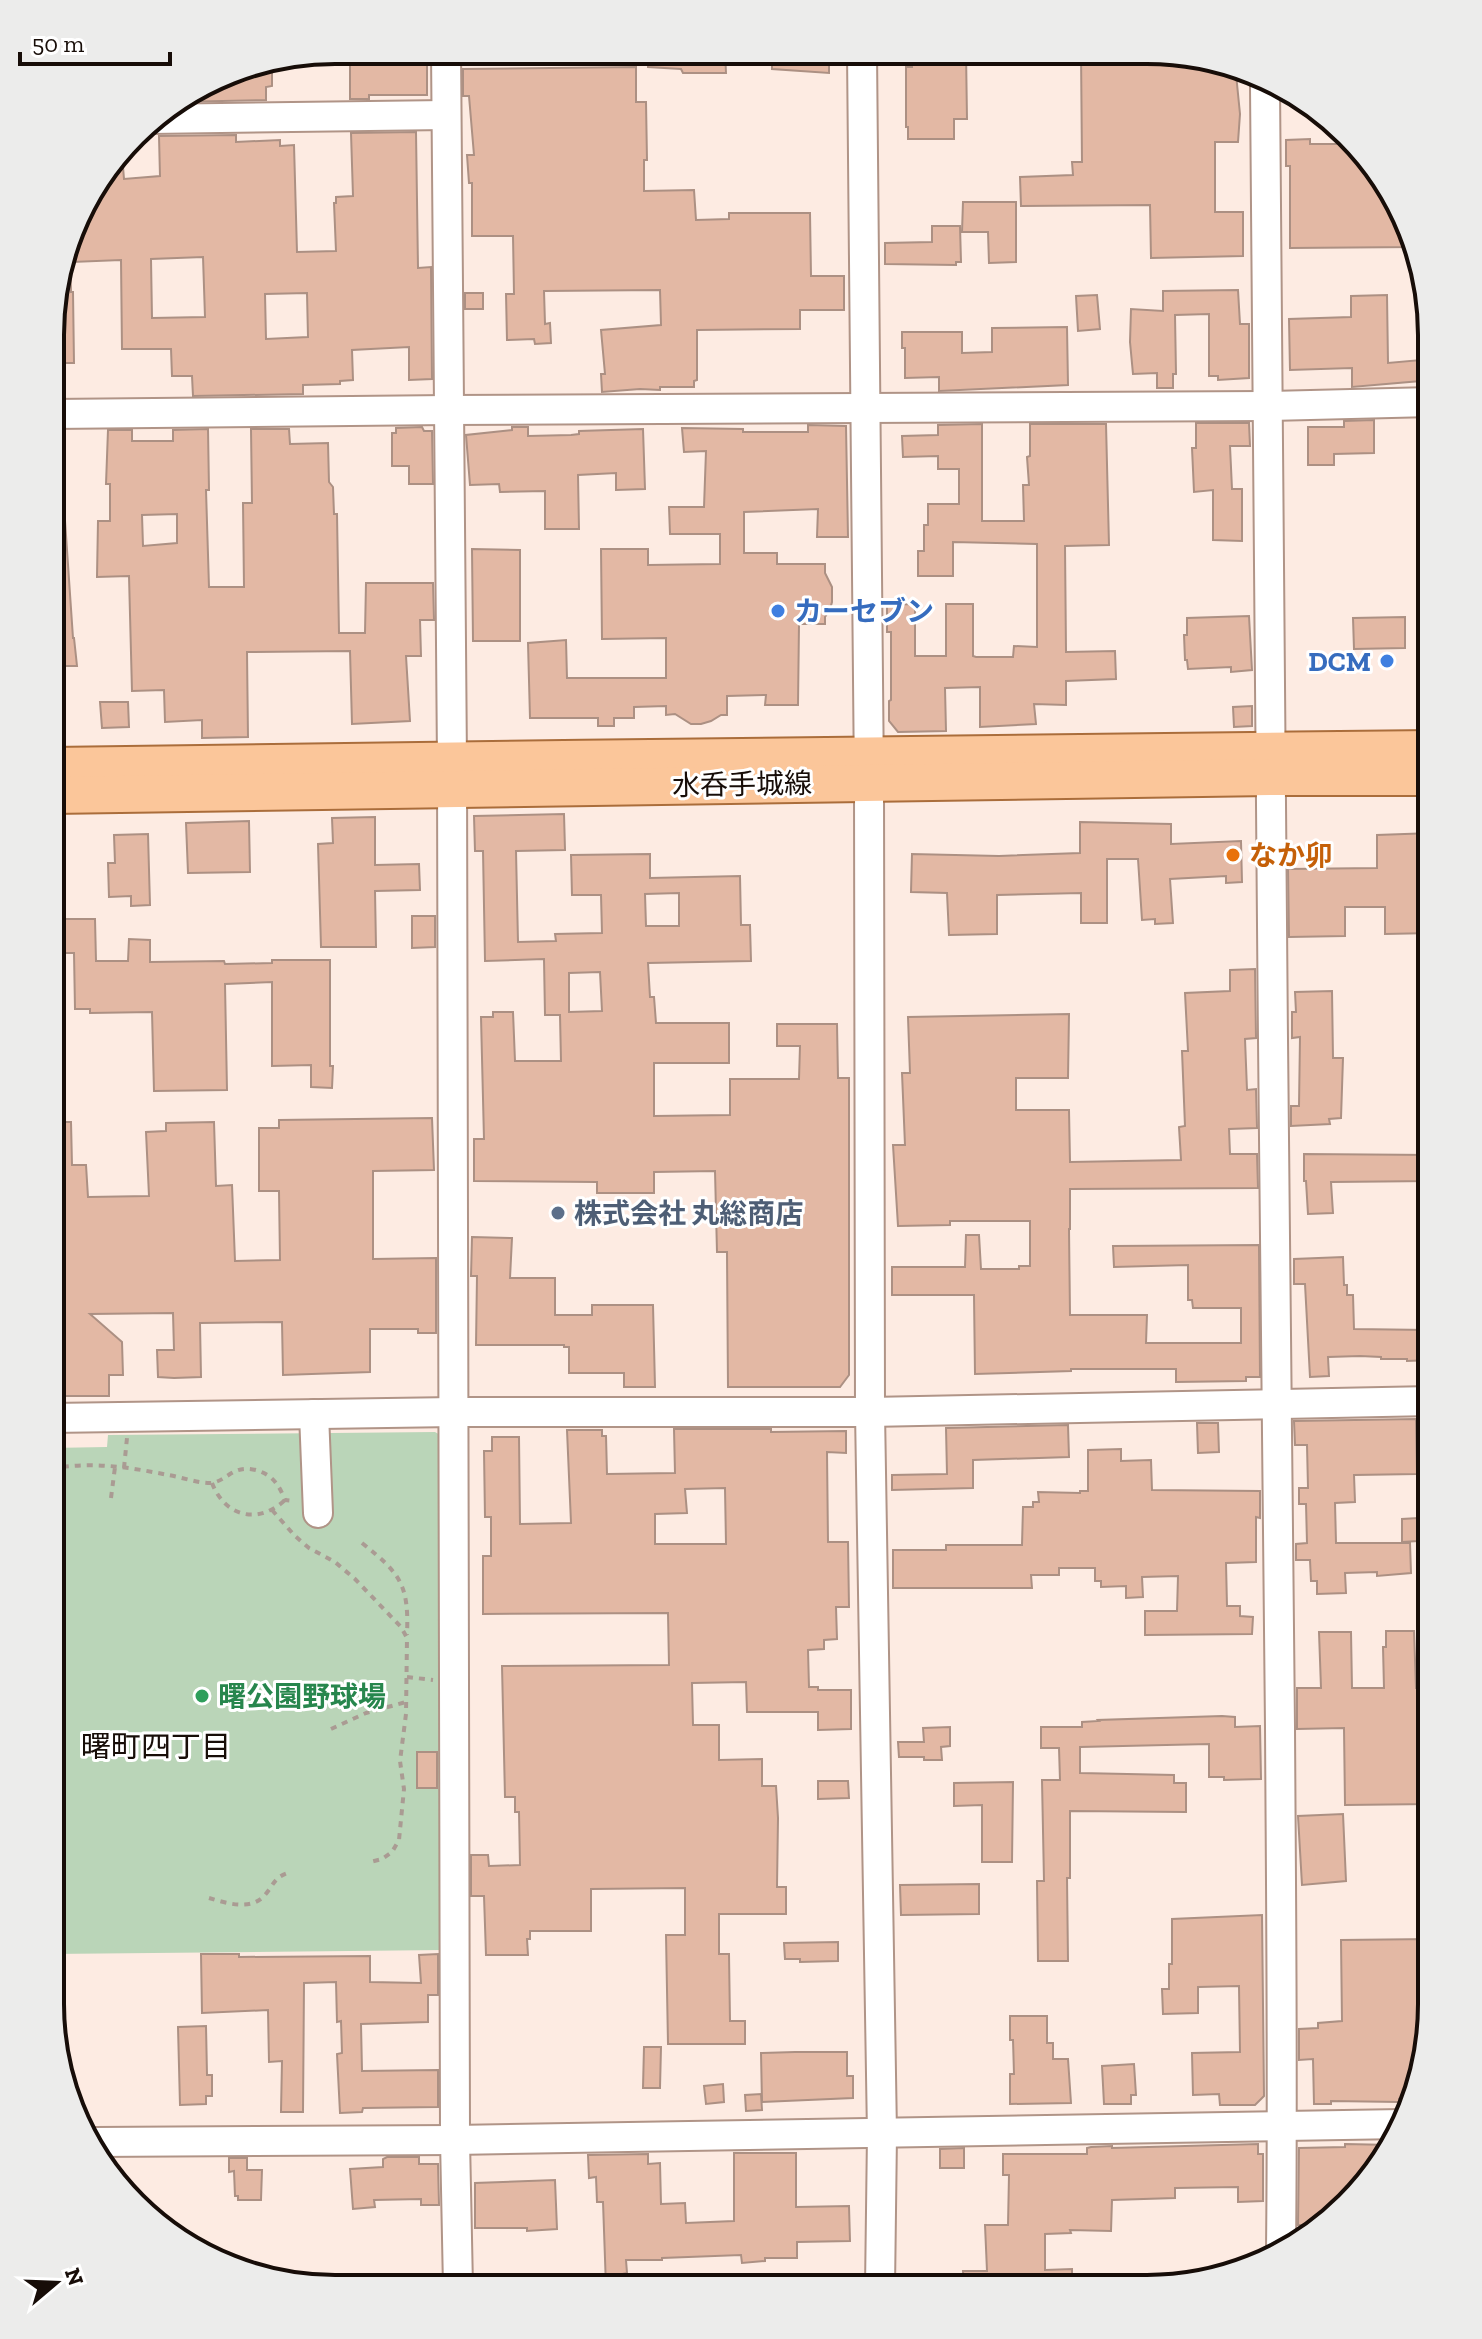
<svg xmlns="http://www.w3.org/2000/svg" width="1482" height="2339" font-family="'Zilla Slab','Noto Sans JP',serif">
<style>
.green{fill:#bad5b8}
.building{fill:#e3b8a4;stroke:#ac9083;stroke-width:2;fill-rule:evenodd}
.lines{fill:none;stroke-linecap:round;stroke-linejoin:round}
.minor-casing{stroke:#b09487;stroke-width:32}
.major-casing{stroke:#aa6d3b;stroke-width:40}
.path{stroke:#aa9b93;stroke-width:4;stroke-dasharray:6 6;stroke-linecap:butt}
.minor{stroke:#fff;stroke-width:28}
.major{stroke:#fbc69a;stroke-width:36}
.shop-dot{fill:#3f7fe0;stroke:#fff;stroke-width:3}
.food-dot{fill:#e8710a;stroke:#fff;stroke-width:3}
.service-dot{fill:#5c6f8a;stroke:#fff;stroke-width:3}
.leisure-dot{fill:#2e9e5b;stroke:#fff;stroke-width:3}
.labels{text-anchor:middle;stroke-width:6;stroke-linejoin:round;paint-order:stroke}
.shop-label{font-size:28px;font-weight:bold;fill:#366cbe;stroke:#fff;text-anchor:start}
.street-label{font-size:28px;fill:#170d08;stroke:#fff}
.food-label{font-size:28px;font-weight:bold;fill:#c56008;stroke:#fff;text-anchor:start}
.service-label{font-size:28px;font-weight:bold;fill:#4e5e75;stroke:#fff;text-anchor:start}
.leisure-label{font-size:28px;font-weight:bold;fill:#27864d;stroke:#fff;text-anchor:start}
.neighbourhood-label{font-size:30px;fill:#170d08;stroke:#fff}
.rim{fill:none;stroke:#170d08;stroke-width:4}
</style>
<rect width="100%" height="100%" fill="#fdebe2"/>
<path class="green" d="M435,1432L442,1436L444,1950L50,1954L51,1448L107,1447L108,1435Z"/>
<g class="building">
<path d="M680,51H725L726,73H683L681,69L648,67V56L680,54Z"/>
<path d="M772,51L829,52V73L772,69Z"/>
<path d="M912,52H966L967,119H954V139H908V127H906V67H912Z"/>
<path d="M1081,52H1185L1236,74L1240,114L1238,142H1215V212H1243V256L1151,258L1150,205L1021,206L1020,177L1073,175L1072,162H1082Z"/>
<path d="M350,57L427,58V95H369V99H350Z"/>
<path d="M266,64V70H272V86L266,87V100L178,102L192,93L218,91V77L226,72Z"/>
<path d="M636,67V102H646L647,160H644V191L694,190L696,220L729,219V213H810L811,276H844V310H800V329L697,330V380L694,381V387H660V390L640,389L602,392L601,374H605L601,330L661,325L660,290L544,291L545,324L550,323L551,343L535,344L534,339L507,340L506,294H514L513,236H472V183H469L467,155H474L469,96H463V69Z"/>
<path d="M416,132L418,268L431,267L432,379L409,380V347L352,350L353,380L340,381V384L303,385V394L193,396L192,376H172L171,349H122L121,260L72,262L70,239L80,208L111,167H123L124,179L160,176L159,136L236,135V142L280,140V146L294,145L297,252L336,251L334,203H336V197L353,196L351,133ZM203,257L205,317L152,318L151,259ZM307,293L308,337L266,339L265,294Z"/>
<path d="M1310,139V144H1347L1410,225L1414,247L1290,248V166H1286V140Z"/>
<path d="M963,202H1016V262L989,263L988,232H962Z"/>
<path d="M932,226H960L961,262H956V265L885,264V243L932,242Z"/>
<path d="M67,251H70L71,292H73L74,363H52V298Z"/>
<path d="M1238,290L1240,324H1249V378L1218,380V376H1209V314L1175,315L1176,374H1173V388H1157V373L1133,374L1130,342L1131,309L1163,311V291Z"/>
<rect x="465" y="293" width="18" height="16"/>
<path d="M1097,295L1100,329L1078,331L1076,296Z"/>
<path d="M1387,295L1388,363L1432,359V380L1352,387V368L1290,370L1289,319L1351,317V296Z"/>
<path d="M1067,327L1068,385L939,391V377L905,378V348H902V332H962V353L992,352V328Z"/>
<path d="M1374,420V453L1334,454V465H1308V427H1344V421Z"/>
<path d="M1196,423H1249L1250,446H1230L1232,489H1242V541L1213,540V490L1194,492L1192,448H1196Z"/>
<path d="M982,424V521H1024L1023,485H1029L1027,457L1030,456V424H1106L1109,545L1065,546L1066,652L1115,651L1116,679L1066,681V705L1034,704L1036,724L980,727V687L945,688L946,731L898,732L889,721V701L891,700V632H887V605L915,604V656H946V604H973V656L976,657H1013L1014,646L1037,647V544L953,542V576H918V551H924V525H928V504H959V469H938V456L903,457L902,436L938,435V425Z"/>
<path d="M808,425L846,426L848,537H817L818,509L744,512V553H777V564H825V573L832,587V602L830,609L825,617V624H799L798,705H765L766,695L727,696V715H721L711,721L701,724H691L675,714L666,715V706L634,707V718H614V726H598V718H530L528,643L566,640L567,678H666V638L602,639L601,549H648V565L720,564V534H670L669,507H704L706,451L684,452L682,428L743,429V432H808Z"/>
<path d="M422,427L424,431H432L433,484H409V466H392V433H396V428Z"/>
<path d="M512,427H528V436L571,435L579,434V431L643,429L645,489L616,490V473L578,475L579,529H545V491L500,492L499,484L470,485L466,435L512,430Z"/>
<path d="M208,429L209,490H206L209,587H244L243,503H252L251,429H289L290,444L328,443L329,482L333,487L334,514H337L339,633H365L366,583H433L434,620H420L421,656H406L410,721L352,724L350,651L247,652L248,737L202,738V720L165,722L164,690L132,691L129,576L97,577L98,521H110V484H106L108,430H132V441H173V430ZM177,514V543L143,546L142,515Z"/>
<path d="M52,506H64L73,638H74L77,666H52Z"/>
<path d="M472,549L520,550V641H473Z"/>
<path d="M1249,616L1252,670L1231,672V667L1188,669L1187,660H1185L1184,635H1187V618Z"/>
<path d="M1405,617V648L1354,649L1353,618Z"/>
<path d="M100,702H128L129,727L102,728Z"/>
<path d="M1252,706V726L1234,727L1233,707Z"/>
<path d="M564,814L565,850L516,851L518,942L556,941L555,934L602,933L601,895H572L571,855L650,854V878L740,876L741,925H750L751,961L648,963L650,997H654L656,1023H729V1063H654V1116L730,1115V1079H799L800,1046H777V1024H837L838,1078H849V1375L840,1387H728L727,1252H717L715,1171L654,1172V1193H597V1182L474,1181V1139H484L481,1017H493V1012H513L515,1061H561L560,1015H545L544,959L485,961L483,851H475L474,816ZM679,893V926H646L645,894ZM600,972L602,1011L569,1012V973Z"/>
<path d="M375,817V865L419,864L420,890L375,891L376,947H321L318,844L333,843L332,818Z"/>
<path d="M249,821L250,872L188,873L186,823Z"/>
<path d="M1080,822L1171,824V844L1241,841L1242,882L1226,883V876L1170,879L1173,923L1155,924V919L1142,920L1138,859H1107V923H1081V893L997,895V934L949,935L947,893L911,892L912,854L999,856L1080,853Z"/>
<path d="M1432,833V933L1385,934V907H1345V936L1289,937L1288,869L1377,868V835Z"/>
<path d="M148,834L150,905L131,906V896L109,897L108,863H115L114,835Z"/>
<path d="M412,916H435V947L412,948Z"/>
<path d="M52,919H95L96,961H128L129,939L150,940V962L224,961L225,964L272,963V960H330V1066H333L332,1088L311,1087V1065L272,1066V982L225,984L227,1090L154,1091L152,1012L90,1013V1009H75L74,953H51Z"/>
<path d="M1255,969L1256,1038L1245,1039L1247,1090L1256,1089L1257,1128L1229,1129L1230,1154H1257L1258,1188L1070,1189V1229H1069L1070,1315H1147L1146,1343H1241V1308H1193L1192,1300H1188V1265L1114,1267L1113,1246L1259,1245L1260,1377H1246V1381L1176,1382V1369H1071V1371L975,1374L974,1295H892V1267H965L966,1235H979L981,1269H1019V1266H1030V1221H950V1225L898,1226L893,1145H905L902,1073H910L908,1017L1069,1014L1068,1078H1016V1110H1069L1070,1162L1181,1160L1179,1127L1185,1126L1182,1051H1188L1185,993L1230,991V970Z"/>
<path d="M1332,991L1333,1058H1343L1341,1118L1329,1119L1330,1124L1291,1126V1106H1299L1300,1037L1292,1038V1012H1296L1295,992Z"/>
<path d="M432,1118L434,1170L373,1171V1259L436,1258V1333H418V1329H370V1372L283,1375L282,1322L200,1323L201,1377L174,1378L158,1377L157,1350H174L173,1313L90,1314L122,1342L123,1375H109V1396H51V1122H71L72,1165H86L88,1197L149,1196L146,1132L166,1131V1123L214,1122L216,1186L232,1185L235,1261L280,1260L279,1191H259V1128H279V1120Z"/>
<path d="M1304,1154L1431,1155V1181L1331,1182L1333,1213L1308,1214L1306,1181H1304Z"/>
<path d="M472,1237L512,1238L510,1278H555V1315H592V1305H653L655,1387H624V1373H569V1347H564V1345H476L477,1276H471Z"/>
<path d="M1343,1257L1344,1285H1347V1295H1353L1354,1329L1428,1330V1338H1432V1360L1407,1361V1359H1381V1357L1360,1356L1328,1357L1329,1376L1310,1377L1305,1284H1294V1259Z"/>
<path d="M1416,1419L1417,1474L1354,1475L1355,1502L1335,1503L1336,1543H1410L1411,1573L1377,1576V1572L1345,1573L1346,1593L1317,1594V1581H1311L1310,1560H1296V1544L1307,1543L1306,1504H1299V1488H1308L1307,1445H1295L1294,1421Z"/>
<path d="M1197,1423H1218L1219,1452L1198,1453Z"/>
<path d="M1068,1425L1069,1457L973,1460V1488L892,1490V1475L947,1474L946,1428Z"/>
<path d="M674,1429H771V1432L846,1431V1453L827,1452L828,1542H848L849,1607H836L837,1639L824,1640V1649L808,1650L809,1687H818V1690H851V1729L818,1730V1712H747L746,1682L692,1683L693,1725H719V1760L762,1759V1786H776L778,1818L777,1887H786V1914H719V1954H729L730,2021H745V2044H668L666,1935H685V1888L591,1889V1931H530V1939H527L528,1955H486L484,1896H471V1855H488L489,1866L520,1865L519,1812H515V1797H505L502,1666L669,1665L668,1613L483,1614V1556H491V1517H485L484,1451H492V1437H519L520,1524L571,1523L567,1430H602V1436H606L607,1474L675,1473ZM725,1488L726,1544H655V1514L687,1513L685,1489Z"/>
<path d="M1121,1449V1461L1151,1460L1152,1490L1260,1491V1518L1256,1517V1562L1226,1563L1227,1606H1240V1616L1253,1617L1252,1634L1145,1635V1611H1177L1178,1576L1142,1577L1143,1597L1126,1598V1586L1101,1587V1581H1095V1568H1059V1575H1031L1032,1588H893V1550H946V1545H1022L1023,1507H1033V1502H1039L1038,1492L1080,1493V1491H1088V1450Z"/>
<path d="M1418,1518V1541L1402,1542V1519Z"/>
<path d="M1386,1631H1414L1416,1688H1431V1804L1345,1805L1344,1728L1297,1729V1688H1321L1319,1632H1351L1352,1688H1384L1383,1647H1386Z"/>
<path d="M1222,1716L1235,1717V1727L1260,1726L1261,1779L1224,1780V1777H1209V1744L1080,1747V1773L1174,1775V1783H1186V1812L1070,1811V1878H1067L1068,1961H1038L1037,1881H1044L1042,1780H1060L1059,1748H1041V1727H1082V1722L1099,1721L1098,1720Z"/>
<path d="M950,1727V1746L941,1747L942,1760H924V1757H899L898,1742H924L923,1728Z"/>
<rect x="417" y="1752" width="20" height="36"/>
<path d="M818,1781H848L849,1798L818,1799Z"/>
<path d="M1013,1782L1012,1862H982V1805L954,1806V1783Z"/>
<path d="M1343,1814L1346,1881L1302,1885L1298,1816Z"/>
<path d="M979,1884V1914L901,1915L900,1885Z"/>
<path d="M1262,1915L1264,2096L1255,2105H1220L1219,2094L1193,2095L1192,2053L1240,2052L1239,1986L1198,1987V2013L1163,2014L1162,1989H1169V1964H1172V1919Z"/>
<path d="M1431,1939V2023L1414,2101L1399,2099V2102L1331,2101V2104H1314L1313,2059L1299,2060V2029L1318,2028V2023L1342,2021L1341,1940Z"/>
<path d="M838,1942V1961L800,1962V1959H785L784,1943Z"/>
<path d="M201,1954H239V1957L370,1956V1982L421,1983L419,1955L438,1954V1995H428V2022L361,2024L362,2071L438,2070V2107L363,2108L362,2112L340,2113L337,2054L342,2053L341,2021L337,2022L336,1982L304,1983L303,2112H281L282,2061L269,2062L268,2010L202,2013Z"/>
<path d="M1010,2016H1047V2043H1053V2059H1068L1071,2103L1010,2104V2074H1014L1013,2040H1010Z"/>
<path d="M206,2026L207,2075H212V2096H206V2104L180,2105L178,2027Z"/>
<path d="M644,2047H661L660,2088H643Z"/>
<path d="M795,2052H847V2076H853V2098L762,2102L761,2053Z"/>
<path d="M1134,2064L1136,2095H1131V2104H1104L1102,2066Z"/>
<path d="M723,2084L724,2102L706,2104L704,2086Z"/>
<path d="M761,2094L762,2110L746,2111L745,2095Z"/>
<path d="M1258,2144V2154H1263V2201L1238,2202V2187L1175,2188V2198L1112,2200L1111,2231L1070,2230L1071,2233L1045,2234V2270L1072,2269V2289L964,2288L963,2271H987L985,2225H1008L1009,2175H1003V2154H1087V2148L1091,2147L1112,2146V2148Z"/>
<path d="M1345,2144L1391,2145L1373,2177L1312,2225H1298L1299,2148L1345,2147Z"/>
<path d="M964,2148V2168H940V2149Z"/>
<path d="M734,2153H796V2207L849,2206L850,2241L797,2242V2258H765V2261L742,2263L741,2255L662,2258V2260H626L627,2273L622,2274L623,2288L606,2287L603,2202H597L596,2177L589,2178L588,2155L648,2154V2164L660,2163L661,2204L685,2203L686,2223L734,2221Z"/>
<path d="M387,2157H419V2164H438L439,2205H421V2199L374,2200L375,2207L353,2209L350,2169L383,2167V2159Z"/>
<path d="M229,2158H247V2170H262L261,2200H238V2196H235L234,2171L229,2172Z"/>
<path d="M555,2180L557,2229L527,2231V2228H475V2183Z"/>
</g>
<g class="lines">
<defs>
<g id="minor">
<path d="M446,50L452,762L455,2140L458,2287"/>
<path d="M862,52L869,783L870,1412L882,2134L880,2288"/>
<path d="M1265,86C1265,633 1277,1180 1280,1727C1281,1901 1283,2075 1281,2249"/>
<path d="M150,119L446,115"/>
<path d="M52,414L448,410L1265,406L1432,402"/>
<path d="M314,1414L318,1513"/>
<path d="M51,1418L454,1412H870L1432,1401"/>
<path d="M94,2142L455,2140L1402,2124"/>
</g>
<g id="major">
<path d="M52,766C512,761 972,751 1432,749"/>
<path d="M52,795L1270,777H1432"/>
</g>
</defs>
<use href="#minor" class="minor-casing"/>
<use href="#major" class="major-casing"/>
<g class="path">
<path d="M124,1468L127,1438"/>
<path d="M51,1469C89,1461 129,1467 168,1475C181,1477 197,1483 210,1483C227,1482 232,1464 256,1470C273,1475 279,1485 285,1500L293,1501"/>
<path d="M212,1483C225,1517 258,1525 285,1500"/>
<path d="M111,1498L115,1467"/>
<path d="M272,1510L295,1536L309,1548L335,1562L355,1579L401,1627L407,1638L406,1714L400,1761L404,1789L399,1840L392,1852L382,1859L370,1862"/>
<path d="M362,1543C401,1574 409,1585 407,1635"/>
<path d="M407,1677L433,1680"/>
<path d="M331,1729L366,1713L406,1702"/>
<path d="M209,1898C226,1903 250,1911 264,1896C275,1884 273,1877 291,1872"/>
</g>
<use href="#minor" class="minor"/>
<use href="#major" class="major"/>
</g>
<g class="shop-dot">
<circle cx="778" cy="611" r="8"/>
<circle cx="1387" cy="661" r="8"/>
</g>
<circle class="food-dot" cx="1233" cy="855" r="8"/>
<circle class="service-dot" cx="558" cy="1213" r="8"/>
<circle class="leisure-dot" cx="202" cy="1696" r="8"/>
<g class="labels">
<g class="shop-label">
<text x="794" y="621">カーセブン</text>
<text x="1371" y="671" text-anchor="end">DCM</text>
</g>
<g class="street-label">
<text transform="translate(742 784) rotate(-1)" y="10">水呑手城線</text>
</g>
<g class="food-label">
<text x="1249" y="865">なか卯</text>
</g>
<g class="service-label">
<text x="574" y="1223">株式会社 丸総商店</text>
</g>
<g class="leisure-label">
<text x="218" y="1706">曙公園野球場</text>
</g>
<g class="neighbourhood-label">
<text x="156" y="1757">曙町四丁目</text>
</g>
</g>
<path d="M0 0H1482V2339H0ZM335 64H1147A271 271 0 0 1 1418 335V2004A271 271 0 0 1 1147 2275H335A271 271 0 0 1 64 2004V335A271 271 0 0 1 335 64Z" fill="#ececeb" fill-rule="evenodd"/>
<path class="rim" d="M335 64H1147A271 271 0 0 1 1418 335V2004A271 271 0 0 1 1147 2275H335A271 271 0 0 1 64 2004V335A271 271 0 0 1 335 64Z"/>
<g transform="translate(56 2283) rotate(71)" stroke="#ffffff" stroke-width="6" paint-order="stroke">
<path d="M0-6L14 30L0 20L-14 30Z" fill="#170d08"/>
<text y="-12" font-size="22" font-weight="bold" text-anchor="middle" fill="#170d08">N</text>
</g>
<path d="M20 52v12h150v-12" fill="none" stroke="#170d08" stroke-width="4"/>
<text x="32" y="52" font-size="24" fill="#170d08" stroke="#ffffff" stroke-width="6" paint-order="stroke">50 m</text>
</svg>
